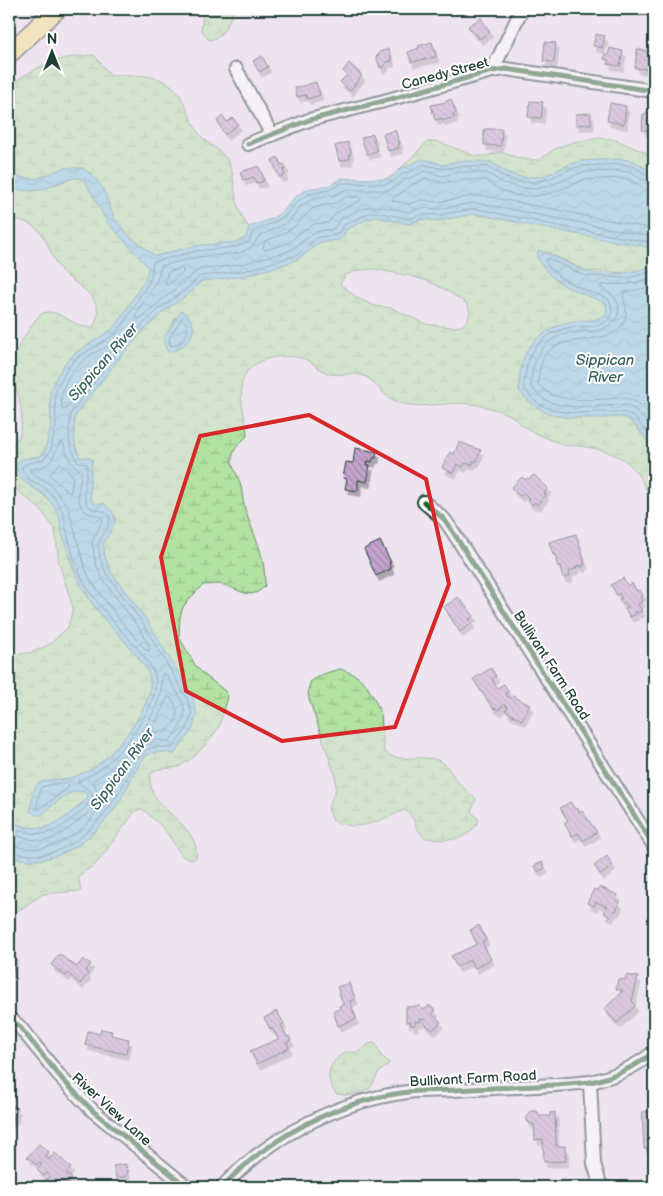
<svg xmlns="http://www.w3.org/2000/svg" width="663" height="1196" font-family="'Balsamiq Sans',sans-serif">
<style>
.wetland{fill:url(#wetland-marsh);stroke:#68906b;fill-rule:evenodd}
.water{fill:url(#water-waves);stroke:#59929b}
.lines{fill:none;stroke-linecap:round;stroke-linejoin:round}
.shore{stroke:#467678;stroke-width:1}
.building{fill:url(#building-back-hatch);stroke:#1f3d34;filter:url(#shadow)}
.minor-casing{stroke:#1f3d34;stroke-width:16}
.highway-casing{stroke:#1f3d34;stroke-width:21}
.minor{stroke:#fff;stroke-width:12}
.highway{stroke:#f9e181;stroke-width:18}
.cycleway-casing{stroke:#fff;stroke-width:8}
.cycleway{stroke:#1b5e20;stroke-width:5}
.marked{fill:none;stroke:#d62828;stroke-width:4;stroke-linejoin:round}
.labels{text-anchor:middle;stroke-width:4;stroke-linejoin:round;paint-order:stroke}
.street-label{font-size:14px;fill:#1f3d34;stroke:#fff}
.water-label{font-size:15px;font-style:italic;fill:#37605f;stroke:#fff}
</style>
<defs>
<pattern id="wetland-marsh" width="20" height="14" patternUnits="userSpaceOnUse" patternTransform="scale(1.25)"><rect width="20" height="14" fill="#b1e2a2"/><path d="M1 5h8M5 5V1M11 12h8M15 12V8" fill="none" stroke="#98c38c"/></pattern>
<pattern id="water-waves" width="16" height="10" patternUnits="userSpaceOnUse" patternTransform="scale(1.25)"><rect width="16" height="10" fill="#80cbdf"/><path d="M0 5q4-4 8 0t8 0" fill="none" stroke="#68a6b6"/></pattern>
<pattern id="building-back-hatch" width="6" height="6" patternUnits="userSpaceOnUse" patternTransform="scale(1.25)"><rect width="6" height="6" fill="#c5a4ce"/><path d="M-1 5l2 2M0 0l6 6M5-1l2 2" fill="none" stroke="#9f87a8"/></pattern>
<filter id="shadow"><feDropShadow dx="3" dy="5.5" stdDeviation="0" flood-color="#0004"/></filter>
</defs>
<rect width="100%" height="100%" fill="#eee4f0"/>
<filter id="ink" filterUnits="userSpaceOnUse"><feTurbulence type="fractalNoise" baseFrequency=".02" numOctaves="2"/><feDisplacementMap in="SourceGraphic" scale="10" xChannelSelector="R" yChannelSelector="G"/><feConvolveMatrix kernelMatrix="1 2 1 2 8 2 1 2 1" color-interpolation-filters="sRGB"/></filter>
<g filter="url(#ink)">
<g class="wetland">
<path d="M204,9H234C229,20 224,39 209,40L201,30Z"/>
<path d="M94,55L111,76C136,74 170,73 182,99C189,112 192,125 201,136C211,147 225,151 230,166C235,178 234,191 237,203C239,212 244,220 249,227L246,238L236,242L195,246L155,256C140,245 124,234 114,218C104,202 105,189 90,173L45,175L37,179L24,178L9,174V86C40,64 56,57 94,55Z"/>
<path d="M602,138L613,139L654,156V174L634,161L621,159L581,161L568,165L547,175L535,177H521L508,173L491,162L458,161L443,165L428,160L414,162L408,167L401,168L427,142L436,141L475,156H485L500,152L522,159L540,160C560,142 576,141 602,138Z"/>
<path d="M77,177L85,179L107,222L149,267L147,276L120,320L111,331L75,353L50,403L51,425L46,448L41,456L31,457V487C42,493 53,502 58,513C61,518 60,526 62,532C67,549 72,569 80,585C88,599 99,613 109,625C119,636 149,665 150,679C153,699 133,728 120,743C108,757 92,773 72,778C66,779 59,779 53,779L41,815C53,806 70,786 86,792L88,797C61,822 47,838 9,821V656L33,652L50,644L68,627L73,608L59,563L55,530L42,511L9,483V446L18,439C24,423 22,407 17,391C15,383 11,373 12,364C14,353 22,340 29,330C32,325 37,316 43,313C59,307 75,330 93,327C97,320 99,312 96,304C90,289 70,282 60,269C51,258 49,243 40,232C32,223 20,219 9,219V188L31,191L40,190Z"/>
<path d="M474,214L654,248V266L628,273L586,271L547,252L537,257C553,287 576,290 606,303L607,313L597,320L574,321L554,327L526,352L521,371L519,391C551,429 582,415 625,417L630,420L654,449V505C647,492 640,473 628,463C615,452 596,448 579,446C574,446 569,446 564,445C551,440 538,435 526,428C521,425 517,420 512,416C499,410 485,406 472,404C450,401 426,409 404,404C385,400 381,388 368,378C356,370 340,377 327,373C319,370 313,362 305,359C290,354 266,356 254,365C231,381 246,413 247,436C242,441 235,447 233,454C229,464 237,473 240,483C243,491 242,501 245,509C255,540 265,552 265,586C250,602 240,589 224,585C217,583 210,585 203,585L190,598L183,607L180,617L179,637L195,665L202,673L225,691L228,697L219,727L212,737L196,755L179,767L155,770L150,776C150,783 151,789 154,795C168,817 196,827 197,856L193,860L183,857L164,829L143,809L136,810L96,864L78,876L81,891L43,894L9,917V857C16,858 24,860 31,860C69,861 104,828 122,797C128,786 137,765 145,757C153,749 164,752 174,754L180,745L148,622L111,572L105,557L103,543L116,519L114,514L105,504C101,504 96,505 93,503C87,499 92,468 92,459L87,457L80,458L75,445L74,431L75,416L116,362L146,328L162,313L192,291L202,281L244,276L289,263L305,254L320,242H330L344,235L347,229L362,221L376,217L409,224L423,219L437,221ZM374,269L410,276L428,281L449,292L467,304L470,313L467,321L461,326L453,327L425,324L392,308L375,306L359,299L340,284C347,270 359,270 374,269ZM176,317L190,339L175,351L172,324Z"/>
<path d="M341,669L355,675L365,683L375,700L381,714L384,752C399,763 417,755 434,759C450,763 450,774 459,783C464,789 471,794 476,799L471,811L479,820C467,843 448,841 425,838C414,829 416,817 405,810C379,820 361,833 333,821L328,808L336,789L335,775L309,699L308,690L311,681C321,675 329,671 341,669Z"/>
<path d="M375,1043L382,1057L390,1063L379,1072L371,1087L361,1093L345,1095L336,1094C323,1077 328,1064 345,1052C356,1053 361,1052 368,1044Z"/>
</g>
<g class="water">
<path d="M422,159L443,165L458,161L491,162L508,173L521,177H535L547,175L568,165L581,161L621,159L634,161L654,174V248L542,228L483,215L474,214L437,221L423,219L409,224L376,217L370,218L347,229L340,240L320,242L299,259L289,263L244,276L202,281L192,291L162,313L146,328L116,362L75,416L74,431L75,445L80,458L87,457L92,459C92,467 87,499 93,503C96,505 101,504 105,504C123,520 112,527 103,544L105,557L111,572L148,622L192,696L197,715L191,732L174,754C164,752 153,749 145,757C137,766 128,786 122,797C104,828 69,861 31,860C24,860 16,858 9,856V821C46,838 61,822 88,798L85,792C70,786 53,806 41,815H36L30,811C32,803 32,787 39,783C50,777 62,781 73,777C80,775 87,771 94,768C114,756 156,703 150,678C147,665 121,637 111,627C89,602 77,580 67,548C65,542 63,536 61,530C60,524 60,517 57,512C54,506 48,499 43,494C30,482 21,488 16,465L21,459L41,456L46,448L51,425L50,392L56,378L65,363L75,353L111,330L120,320L147,276L148,267L107,222L84,179C67,174 54,188 38,190C28,192 18,190 9,188V174L24,178L37,179L63,168H83L96,179L102,187L115,219L129,236L155,256L195,246L236,242L246,238L249,227L273,218L283,211L294,198L307,189L331,185L340,178L386,179L394,175L401,168C409,167 414,162 422,159Z"/>
<path d="M538,250C555,254 568,265 585,271C606,278 633,272 654,266V449C647,441 635,421 626,418C619,415 610,418 603,418C566,417 546,422 519,391C520,362 523,345 550,330C558,325 566,322 575,321C588,320 597,322 607,313L606,303C576,290 553,287 537,257Z"/>
<path d="M181,311C187,313 190,317 192,322C197,338 182,350 168,352L164,343V338Z"/>
</g>
<g class="lines">
<g class="shore">
<path d="M654,184L647,183L631,172L620,171L583,172L549,186L536,189L521,188L503,183L487,173L460,172L442,176L424,171L413,177L406,179L400,184L389,190H344L334,195L311,200L302,206L289,221L277,228L259,236L253,246L240,253L197,257L161,266L157,280L142,304L135,317L139,319L198,270L242,264L286,252L293,249L315,232L333,229L341,219L358,210L368,207L378,206L409,212L422,208L438,209L473,203L483,204L654,237"/>
<path d="M654,192L644,189L629,179L620,178L584,180L551,193L536,196H520L500,190L485,180H461L442,183L425,178L410,186L392,199L393,201L409,204L421,200L439,202L472,196H485L654,229"/>
<path d="M346,197H359L361,200L336,213L328,223L314,224L301,232L289,243L265,250L263,248L265,241L281,235L294,227L313,208L336,203Z"/>
<path d="M181,268L184,271L168,285L165,284L167,273Z"/>
<path d="M654,271L628,278L586,276L549,259H546V262C560,285 586,288 608,299C616,310 611,322 598,325C588,328 577,325 567,328C535,336 525,358 524,388C546,425 592,408 627,413L634,417L654,441"/>
<path d="M654,278L629,284L601,285V288C614,295 624,303 616,319C603,333 594,331 577,332C544,335 532,356 531,386C546,411 581,407 606,406C614,406 622,404 630,407C641,412 646,423 654,432"/>
<path d="M654,286L623,293C623,300 627,307 626,315C620,352 561,328 544,357C540,364 539,375 538,383C550,403 587,400 608,399C615,398 624,397 631,400C641,403 648,412 654,420"/>
<path d="M182,319L187,323V334L179,343L171,346L169,339Z"/>
<path d="M110,345H113V348L66,409L63,410C55,389 75,365 92,354C98,351 104,348 110,345Z"/>
<path d="M60,442L63,443L71,463L81,471C81,485 72,504 88,513C94,516 99,514 103,519L92,542L95,561L102,578L139,628L150,648L149,651L146,650L118,618L91,581L85,568L68,507L50,484L30,472L31,469C55,465 50,461 60,442Z"/>
<path d="M60,463L73,476L71,491L69,493L50,475Z"/>
<path d="M163,674H166C184,705 195,711 169,741L157,740L137,748L111,793L102,805L99,806L97,804L98,794L93,781C124,761 147,732 160,696C162,689 160,680 163,674Z"/>
<path d="M168,697L171,698C181,713 178,720 166,732H154L153,729Z"/>
<path d="M67,783L69,785V787L40,809H36L41,787L54,784Z"/>
<path d="M9,827C19,831 36,836 47,833C59,831 89,808 93,797L90,790L79,784L78,781C85,777 92,775 98,771C120,755 162,704 155,676C152,662 124,634 114,622C104,611 94,598 86,586C76,569 71,547 66,529C65,523 65,515 62,510C58,503 52,494 46,489C36,481 24,481 22,467L25,464L43,460L51,450L53,439L56,425L55,393L61,380L69,366L78,357L114,335L124,323L151,278L153,262L196,251L237,247L249,242L253,231L275,222L285,216L298,201L309,194L332,189L342,183L387,184L397,179L403,173L410,172L423,164L443,169L459,166L489,167L506,178L521,182H535L548,179L570,169L582,166L621,164L633,166L650,177L654,178"/>
<path d="M9,833C21,837 36,842 48,840C63,836 83,817 94,807L98,808C89,830 55,849 33,849C25,849 17,846 9,846"/>
<path d="M9,852C16,852 24,855 32,855C71,856 103,820 121,789C126,781 137,757 143,752C153,744 162,748 172,748L186,730L192,714L187,698L144,625L106,573L100,558L98,543L108,527L110,517C104,509 101,511 93,509C78,503 88,476 87,464L77,461L70,445L69,431L71,413L112,359L142,325L158,310L189,287L200,276L243,271L287,258L297,255L318,237L337,235L344,225L369,213L377,212L409,219L422,214L438,215L473,209L483,210L543,223L654,243"/>
</g>
</g>
<g class="building">
<path d="M481,18L490,32L479,39L476,33L474,35L468,26Z"/>
<path d="M596,34L605,36L602,48L593,46Z"/>
<path d="M432,42L436,57L411,62L408,52L419,48L418,46Z"/>
<path d="M545,42L556,43L554,62L543,61Z"/>
<path d="M610,48L623,51L620,66L608,64V60L604,59L605,54L608,55Z"/>
<path d="M389,49L392,61L386,62L385,66L380,68L376,56L379,55V52Z"/>
<path d="M637,49L650,51L648,69L635,68Z"/>
<path d="M262,56L268,67L259,72L253,61Z"/>
<path d="M349,63L362,75L350,91L340,82L347,75L343,71Z"/>
<path d="M316,82L320,95L307,99L306,95L297,97L295,88Z"/>
<path d="M451,99L456,113L453,114L455,117L442,121V118L435,120L431,105L446,102V101Z"/>
<path d="M530,101L543,102L541,118L528,117Z"/>
<path d="M610,103L626,106L624,124L607,121Z"/>
<path d="M646,112L653,113L654,131L642,130L643,114H646Z"/>
<path d="M591,113V124L576,125V114Z"/>
<path d="M223,116L227,122L233,118L238,124L225,135L217,121Z"/>
<path d="M484,129H502L501,146L484,145Z"/>
<path d="M395,130L400,144L398,145L399,148L388,151L383,134Z"/>
<path d="M373,134L375,139L373,140L377,151L367,154L361,138Z"/>
<path d="M348,142L351,154L349,155L350,159L339,161L335,146Z"/>
<path d="M278,157L281,165L284,164L286,169L283,170L285,175L279,177L272,160Z"/>
<path d="M259,166L264,181L256,183L254,177L243,180L240,172Z"/>
<path d="M459,442L481,450L476,462L473,461L472,465L465,463L463,467L457,464L453,473L442,468L447,456H449L450,452L454,454Z"/>
<path d="M355,448L377,452L376,458H373L372,462L367,461L366,465H370L367,482L358,480V491L345,489L347,479L343,478L346,462L353,463Z"/>
<path d="M534,475L548,488L544,493L546,495L537,505L535,502L532,505L527,500L529,498L524,493L520,496L511,488L522,477L525,480L527,478L529,479Z"/>
<path d="M576,534L585,564H583V567H580V565L576,566L577,568L569,571L570,576L565,578L562,576L560,566L558,567L556,560H558L556,554L553,555L549,542Z"/>
<path d="M380,541L391,562L389,563L391,569L376,576L364,549Z"/>
<path d="M623,578L628,586L632,583L637,591L640,590L643,595L640,597L642,601L638,604L642,611L638,613L637,611L635,612L636,614L630,617L625,609L628,607L624,602L622,604L619,599L622,598L619,593L617,595L611,585Z"/>
<path d="M458,597L474,616L469,619L472,623L460,632L444,607Z"/>
<path d="M491,668L496,676L492,679L497,688L504,684L508,691L506,693L507,696L511,698L513,696L530,705L522,720L505,711L508,708L504,704L499,710L493,708L473,679Z"/>
<path d="M570,802L575,809L577,808L580,812L582,811L597,832L583,841L578,833L572,836L564,823L568,820L560,808Z"/>
<path d="M607,856L613,865L601,875L594,866Z"/>
<path d="M542,862L545,868L538,872L534,866Z"/>
<path d="M600,887L618,895L616,900L620,902L616,911L614,910L610,917L604,913L607,907L596,902L594,906L587,903L594,889L598,891Z"/>
<path d="M479,925L486,940L482,942L491,959L475,968L470,960L457,967L451,956L477,944L470,930Z"/>
<path d="M9,952L15,953L13,972H9Z"/>
<path d="M59,954L77,967L83,959L91,964L85,972L88,974L80,984L68,973L66,976L51,965Z"/>
<path d="M626,975L638,977L632,1001L635,1006L617,1023L604,1009L623,991L616,989L618,979L625,980Z"/>
<path d="M349,983L355,999L350,1001L356,1019L338,1026L333,1011L340,1009L339,1006L343,1004L337,987Z"/>
<path d="M429,1005L436,1011L432,1014L441,1022L433,1030L423,1023L425,1020L422,1019H420V1022L415,1021V1025H411V1022H406V1007L419,1006L422,1009H426Z"/>
<path d="M277,1011L284,1024L281,1025L287,1037L289,1036L291,1040L287,1042L289,1048L257,1064L250,1051L278,1039L272,1028L270,1029L264,1018Z"/>
<path d="M101,1029L112,1031L111,1035L129,1039L126,1054L85,1045L88,1031L100,1034Z"/>
<path d="M9,1104L18,1108L15,1114L17,1115L9,1125Z"/>
<path d="M531,1111H537L540,1116H550V1113L555,1112L556,1146H565L566,1161L544,1162L543,1139L535,1140L534,1124H531L527,1121V1114Z"/>
<path d="M654,1111V1155L650,1153L649,1149H644L642,1112Z"/>
<path d="M39,1144L49,1152L45,1157L49,1160L55,1153L71,1168L66,1173L72,1178L67,1184L64,1181L62,1183L59,1181L54,1186L46,1180L50,1176L47,1173L44,1176L37,1170L42,1164L40,1162L37,1165L27,1157Z"/>
<path d="M126,1164L128,1176L116,1178L113,1166Z"/>
</g>
<g class="lines">
<defs>
<g id="minor">
<path d="M236,69L272,135"/>
<path d="M492,71L522,9"/>
<path d="M248,144L309,120L384,101L492,71L506,69L654,91"/>
<path d="M424,502L444,519L451,529L654,846"/>
<path d="M9,1018L19,1026L63,1080L93,1111L187,1187"/>
<path d="M590,1082L594,1164L601,1187"/>
<path d="M222,1187C271,1136 337,1101 408,1092C423,1090 438,1091 454,1090C499,1087 545,1087 590,1082C615,1077 635,1067 654,1052"/>
</g>
<path id="highway" d="M9,54L57,9"/>
</defs>
<use href="#minor" class="minor-casing"/>
<use href="#highway" class="highway-casing"/>
<use href="#minor" class="minor"/>
<use href="#highway" class="highway"/>
<defs>
<g id="cycleway">
<path d="M248,144L309,120L384,101L492,71L506,69L654,91"/>
<path d="M424,502L444,519L451,529L654,846"/>
<path d="M9,1018L19,1026L63,1080L93,1111L187,1187"/>
<path d="M222,1187C271,1136 337,1101 408,1092C423,1090 438,1091 454,1090C499,1087 545,1087 590,1082C615,1077 635,1067 654,1052"/>
</g>
</defs>
<use href="#cycleway" class="cycleway-casing"/>
<use href="#cycleway" class="cycleway"/>
</g>
</g>
<path d="M0 0H663V1196H0ZM309,415L426,479L449,584L395,727L282,741L186,691L161,557L200,436Z" fill="#eee4f0" fill-opacity=".55" fill-rule="evenodd"/>
<path class="marked" d="M309,415L426,479L449,584L395,727L282,741L186,691L161,557L200,436Z"/>
<g class="labels">
<g class="street-label">
<text transform="translate(445 73) rotate(-15)" y="5">Canedy Street</text>
<text transform="translate(552 665) rotate(57)" y="5">Bullivant Farm Road</text>
<text transform="translate(473 1078) rotate(-3)" y="5">Bullivant Farm Road</text>
<text transform="translate(112 1109) rotate(42)" y="5">River View Lane</text>
</g>
<g class="water-label">
<text x="605" y="365">Sippican<tspan x="605" dy="17">River</tspan></text>
<text transform="translate(103 362) rotate(-49)" y="5">Sippican River</text>
<text transform="translate(122 769) rotate(-54)" y="5">Sippican River</text>
</g>
</g>
<rect width="663" height="1196" fill="none" stroke="#fff" stroke-width="30"/>
<rect x="15" y="15" width="633" height="1166" fill="none" stroke="#1f3d34" stroke-width="2" filter="url(#ink)"/>
<g transform="translate(52 52)" stroke="#ffffff" stroke-width="4" paint-order="stroke">
<path d="M0-4L9 19L0 12L-9 19Z" fill="#1f3d34"/>
<text y="-8" font-size="14" font-weight="bold" text-anchor="middle" fill="#1f3d34">N</text>
</g>
</svg>
